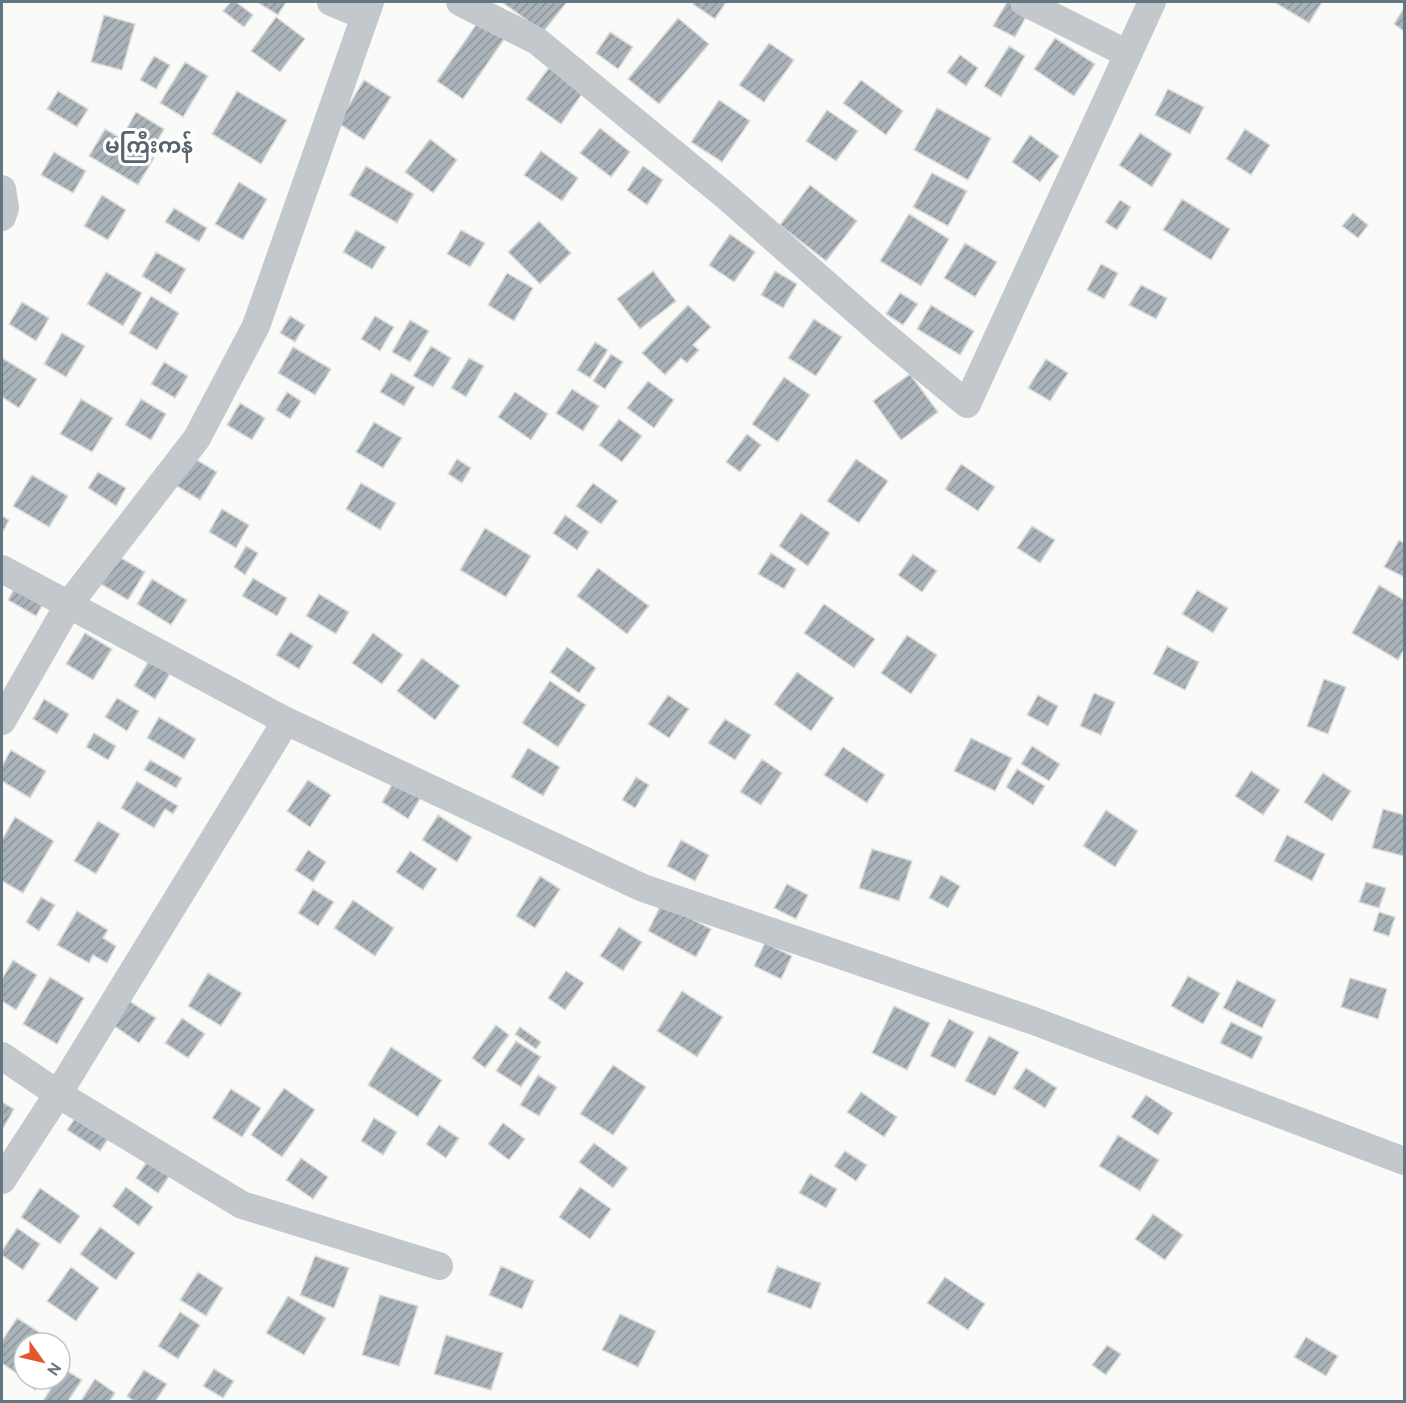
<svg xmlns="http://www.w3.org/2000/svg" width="1406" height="1403" font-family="Overpass,'Noto Sans Myanmar',sans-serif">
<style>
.building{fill:url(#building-hatch);stroke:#dcdcda;stroke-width:1.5}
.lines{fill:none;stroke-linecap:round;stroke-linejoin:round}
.street{stroke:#c3c8cc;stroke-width:28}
.labels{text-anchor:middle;stroke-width:6;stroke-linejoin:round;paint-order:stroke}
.quarter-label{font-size:21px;font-weight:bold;fill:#57646e;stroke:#fff}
</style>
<defs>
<pattern id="building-hatch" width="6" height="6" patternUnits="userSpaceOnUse" patternTransform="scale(1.5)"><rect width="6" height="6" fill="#aab3b9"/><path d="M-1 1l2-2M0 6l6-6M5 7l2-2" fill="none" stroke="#8e969c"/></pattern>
</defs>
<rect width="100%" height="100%" fill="#fafaf8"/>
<g class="building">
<path d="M231,2H236L253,15L244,27L223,11Z"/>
<path d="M257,2H286L278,15Z"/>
<path d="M502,2H567L543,32Z"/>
<path d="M694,2H726L715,19L693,4Z"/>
<path d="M1007,2H1011L1029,11L1015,37L993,26Z"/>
<path d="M1274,2H1322L1309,23Z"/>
<path d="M1404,8V31L1394,24Z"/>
<path d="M104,15L135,24L122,70L91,62Z"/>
<path d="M483,15L509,32L463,99L437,81Z"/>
<path d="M276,17L305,39L280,72L251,51Z"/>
<path d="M678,18L709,44L659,104L628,79Z"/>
<path d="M610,32L633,47L618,69L596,53Z"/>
<path d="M1055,38L1095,64L1074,96L1034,69Z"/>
<path d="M769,43L794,60L764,102L739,85Z"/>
<path d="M1009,46L1025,56L1001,97L984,86Z"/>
<path d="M960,55L978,68L966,86L947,72Z"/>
<path d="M154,56L170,65L156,89L140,80Z"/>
<path d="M185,62L208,76L183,117L160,103Z"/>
<path d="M550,66L584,91L561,124L526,99Z"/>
<path d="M364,80L391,97L364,140L338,123Z"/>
<path d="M861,80L903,111L886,135L843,103Z"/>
<path d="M1168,89L1204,107L1190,134L1155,115Z"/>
<path d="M58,91L88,109L77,127L47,109Z"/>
<path d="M237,91L287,120L261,164L212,134Z"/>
<path d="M719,100L750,121L722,162L691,142Z"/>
<path d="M937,108L991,138L968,180L914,150Z"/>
<path d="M827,110L858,131L836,161L806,141Z"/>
<path d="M136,112L164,129L154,147L126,130Z"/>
<path d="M600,128L630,152L611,177L580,153Z"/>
<path d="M105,129L154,158L138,185L89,156Z"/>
<path d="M1245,129L1270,145L1251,175L1226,159Z"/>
<path d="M1140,133L1172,154L1152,187L1119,165Z"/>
<path d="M1030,135L1059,156L1040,182L1012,162Z"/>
<path d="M430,139L457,160L433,193L405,172Z"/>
<path d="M541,151L578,178L562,201L524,175Z"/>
<path d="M54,152L86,171L73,193L41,175Z"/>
<path d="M366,166L414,194L397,223L349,195Z"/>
<path d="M643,166L663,180L647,205L627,190Z"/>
<path d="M932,173L967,191L948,226L913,207Z"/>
<path d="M239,182L267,199L243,240L215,224Z"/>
<path d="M810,185L857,221L826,261L780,225Z"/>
<path d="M102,195L126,210L108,240L84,226Z"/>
<path d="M1182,199L1230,229L1211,260L1163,230Z"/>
<path d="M1120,200L1131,207L1117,230L1105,222Z"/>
<path d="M174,208L207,228L199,242L165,222Z"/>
<path d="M1353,213L1368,225L1358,238L1342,226Z"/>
<path d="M909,214L949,239L921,286L880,261Z"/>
<path d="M539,221L571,253L540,284L508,252Z"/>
<path d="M356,230L386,247L372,269L343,252Z"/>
<path d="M461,230L485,243L470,267L447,254Z"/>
<path d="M730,234L755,252L734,282L709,265Z"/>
<path d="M965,243L997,262L975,297L944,278Z"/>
<path d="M156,252L186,269L171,294L142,276Z"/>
<path d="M1101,264L1118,273L1104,299L1087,290Z"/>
<path d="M653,271L676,301L640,329L617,299Z"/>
<path d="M775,271L797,284L783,308L761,295Z"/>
<path d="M106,272L142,293L123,326L87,304Z"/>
<path d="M507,273L533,288L514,321L488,305Z"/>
<path d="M1141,285L1167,298L1156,319L1129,305Z"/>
<path d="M900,293L918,304L903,325L886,314Z"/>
<path d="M151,296L179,313L157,350L129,333Z"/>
<path d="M22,302L49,318L36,341L9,324Z"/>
<path d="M688,305L711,327L693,345L699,350L687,363L681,358L665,375L642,353Z"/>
<path d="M931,305L974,331L960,355L917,329Z"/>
<path d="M290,316L305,325L295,342L280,333Z"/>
<path d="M375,316L394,327L380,351L361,339Z"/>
<path d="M814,319L842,337L816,376L788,358Z"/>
<path d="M410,320L429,331L410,362L392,352Z"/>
<path d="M62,333L85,346L66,377L44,364Z"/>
<path d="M595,342L608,350L590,378L577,370Z"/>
<path d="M431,346L451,358L433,387L413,376Z"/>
<path d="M293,347L331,369L315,395L278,373Z"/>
<path d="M611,354L623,362L605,389L593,381Z"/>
<path d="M2,358L37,379L19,408L2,397Z"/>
<path d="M469,358L484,366L466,397L451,388Z"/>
<path d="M1046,359L1068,373L1050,401L1028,388Z"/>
<path d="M164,362L188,376L175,398L151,384Z"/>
<path d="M391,373L415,387L404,406L380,392Z"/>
<path d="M910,374L938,412L901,440L873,401Z"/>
<path d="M784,377L810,395L778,442L752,424Z"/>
<path d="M648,381L674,400L654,428L627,408Z"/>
<path d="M572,389L599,406L583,431L556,413Z"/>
<path d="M287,392L301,401L290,419L276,410Z"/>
<path d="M515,392L548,414L531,440L498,417Z"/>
<path d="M81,399L113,418L92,452L60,434Z"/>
<path d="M141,399L166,414L151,440L125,425Z"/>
<path d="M240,403L265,418L252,440L227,425Z"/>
<path d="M619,419L642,436L622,462L599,445Z"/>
<path d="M374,422L402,438L383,468L356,452Z"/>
<path d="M747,434L761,445L740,472L726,462Z"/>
<path d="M192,457L217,472L200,500L175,485Z"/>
<path d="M457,459L471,468L462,483L448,474Z"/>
<path d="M856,459L888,481L859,523L827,501Z"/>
<path d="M961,464L995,487L978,511L945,489Z"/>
<path d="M98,472L126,488L116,506L88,488Z"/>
<path d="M32,475L68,496L49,527L13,506Z"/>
<path d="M361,483L396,503L380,530L346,509Z"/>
<path d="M593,483L618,501L601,524L576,506Z"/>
<path d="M222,509L249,525L236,548L209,532Z"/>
<path d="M801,513L830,533L808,566L779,546Z"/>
<path d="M565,515L589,532L577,550L553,533Z"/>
<path d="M2,516L9,520L2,533Z"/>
<path d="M1032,526L1055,540L1040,563L1017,548Z"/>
<path d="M485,528L531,556L506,597L460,570Z"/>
<path d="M1399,540L1404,543V577L1384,567Z"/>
<path d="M246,546L258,553L245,575L234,567Z"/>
<path d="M771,553L796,569L784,589L758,574Z"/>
<path d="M913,554L937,571L922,592L898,575Z"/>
<path d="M116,555L145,572L128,600L99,583Z"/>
<path d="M598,568L649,606L627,634L577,596Z"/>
<path d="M253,578L287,598L277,616L242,596Z"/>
<path d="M152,579L187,600L171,625L137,604Z"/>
<path d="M19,581L47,597L36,616L8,600Z"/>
<path d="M1379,585L1404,600V650L1398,660L1352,633Z"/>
<path d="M1197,590L1228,608L1213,633L1182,614Z"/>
<path d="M319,594L349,612L336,634L306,616Z"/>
<path d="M824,604L875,639L854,668L804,633Z"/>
<path d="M290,632L313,646L299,669L276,655Z"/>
<path d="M85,633L112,649L93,680L66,664Z"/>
<path d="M373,633L403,655L382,684L352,663Z"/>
<path d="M907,635L937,655L911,694L881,673Z"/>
<path d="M1167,646L1199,662L1185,690L1153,674Z"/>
<path d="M567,647L596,668L579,693L550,672Z"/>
<path d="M422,658L460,686L435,720L397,691Z"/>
<path d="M150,659L171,672L155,699L134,686Z"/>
<path d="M797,672L834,698L811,731L774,704Z"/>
<path d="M1324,679L1346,687L1328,734L1307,726Z"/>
<path d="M550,681L586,705L558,747L522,723Z"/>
<path d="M1094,693L1115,702L1101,735L1080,726Z"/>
<path d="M668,695L689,709L669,738L648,724Z"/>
<path d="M1038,695L1058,706L1048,726L1027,715Z"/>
<path d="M117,698L139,711L127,731L105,717Z"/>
<path d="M44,699L69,714L57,734L33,719Z"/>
<path d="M159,717L196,739L184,759L147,738Z"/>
<path d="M725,719L751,735L735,760L708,743Z"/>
<path d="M94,733L116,746L108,760L86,747Z"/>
<path d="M971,738L1012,758L995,791L954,771Z"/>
<path d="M1032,746L1060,764L1049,781L1021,764Z"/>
<path d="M843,747L885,775L867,803L824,775Z"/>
<path d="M528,748L560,767L543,796L511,777Z"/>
<path d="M11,750L46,771L30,798L2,781V766Z"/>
<path d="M762,759L782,773L761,805L740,792Z"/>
<path d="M150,760L182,778L176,788L144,770Z"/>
<path d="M1017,769L1045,786L1033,805L1006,787Z"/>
<path d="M1251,771L1280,790L1263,815L1235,796Z"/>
<path d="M1323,773L1351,791L1332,821L1304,802Z"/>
<path d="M636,777L649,785L635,808L622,800Z"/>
<path d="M308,780L331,795L310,827L287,811Z"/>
<path d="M395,780L421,797L408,819L382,802Z"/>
<path d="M137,781L178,806L173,814L165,809L154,828L121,808Z"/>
<path d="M1383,809L1404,815V856L1372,848Z"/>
<path d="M1106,810L1138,831L1115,867L1083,846Z"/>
<path d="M438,815L472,837L457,862L422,840Z"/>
<path d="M15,817L54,841L23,893L2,881V840Z"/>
<path d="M98,821L120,834L96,874L74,861Z"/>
<path d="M1287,835L1325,854L1312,881L1274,861Z"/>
<path d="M681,840L709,855L695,881L667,866Z"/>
<path d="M872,849L912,861L899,901L859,888Z"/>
<path d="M308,850L326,862L313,882L295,870Z"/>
<path d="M410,851L437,869L423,890L396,872Z"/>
<path d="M941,875L960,886L948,908L929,898Z"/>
<path d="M540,876L560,889L535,928L516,916Z"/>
<path d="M1366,882L1386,888L1379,908L1359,902Z"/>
<path d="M787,884L808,895L796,919L774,908Z"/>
<path d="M313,889L334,902L318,926L298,913Z"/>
<path d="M41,897L55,905L39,931L26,922Z"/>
<path d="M353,900L394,928L375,956L334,928Z"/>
<path d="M662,903L711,929L696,957L648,931Z"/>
<path d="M77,911L108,930L103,938L116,946L107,963L93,955L89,963L57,945Z"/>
<path d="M1379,912L1395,917L1389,936L1373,931Z"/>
<path d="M619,927L642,942L623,971L600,956Z"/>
<path d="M765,943L792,956L781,979L754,966Z"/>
<path d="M13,960L37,975L16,1010L2,1001V979Z"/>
<path d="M566,971L584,983L565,1010L548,998Z"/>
<path d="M208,973L242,993L221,1026L188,1006Z"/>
<path d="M1188,976L1220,993L1203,1024L1171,1006Z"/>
<path d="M50,977L84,998L57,1044L23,1024Z"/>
<path d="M1350,978L1387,989L1378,1019L1341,1007Z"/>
<path d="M1237,980L1276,1000L1262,1028L1223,1008Z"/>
<path d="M682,991L723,1017L697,1057L657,1031Z"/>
<path d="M129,1001L156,1018L139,1043L113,1025Z"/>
<path d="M894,1006L930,1023L907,1070L872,1053Z"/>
<path d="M182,1018L205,1034L188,1058L165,1043Z"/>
<path d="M949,1019L974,1032L955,1068L930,1056Z"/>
<path d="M1231,1022L1263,1037L1252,1059L1220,1043Z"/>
<path d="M496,1025L509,1035L485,1068L472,1058Z"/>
<path d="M520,1027L541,1042L536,1049L515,1034Z"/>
<path d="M989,1036L1019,1052L995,1096L965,1081Z"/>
<path d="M516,1041L541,1057L521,1087L496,1071Z"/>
<path d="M391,1047L442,1080L418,1117L368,1085Z"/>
<path d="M613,1065L646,1087L613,1135L580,1114Z"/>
<path d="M1026,1068L1057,1088L1045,1108L1013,1088Z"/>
<path d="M538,1075L557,1087L539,1116L520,1105Z"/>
<path d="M284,1088L315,1110L282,1157L251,1135Z"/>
<path d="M231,1089L261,1108L242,1137L212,1118Z"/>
<path d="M861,1092L897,1117L884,1137L847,1112Z"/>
<path d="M1146,1095L1173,1113L1158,1135L1131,1117Z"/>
<path d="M2,1102L14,1109L2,1130Z"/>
<path d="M86,1102L118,1124L100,1151L67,1130Z"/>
<path d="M374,1118L397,1132L383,1155L361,1141Z"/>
<path d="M503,1123L525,1139L509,1160L488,1144Z"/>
<path d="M439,1125L459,1138L446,1158L426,1144Z"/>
<path d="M1118,1135L1159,1160L1140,1191L1099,1166Z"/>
<path d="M594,1143L628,1168L613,1188L579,1162Z"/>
<path d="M845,1151L867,1165L856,1181L834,1166Z"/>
<path d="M150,1157L172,1172L158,1193L136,1178Z"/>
<path d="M301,1158L328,1177L313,1199L286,1180Z"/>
<path d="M810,1174L837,1189L826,1208L799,1193Z"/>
<path d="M126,1187L153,1207L139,1226L112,1206Z"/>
<path d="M580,1187L611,1209L590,1239L559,1217Z"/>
<path d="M40,1188L80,1216L60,1244L21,1217Z"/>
<path d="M1153,1214L1183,1235L1165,1260L1135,1239Z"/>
<path d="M100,1227L135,1253L116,1280L80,1254Z"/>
<path d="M17,1228L40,1244L23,1270L2,1255V1251Z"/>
<path d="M315,1256L349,1268L334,1308L300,1295Z"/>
<path d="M501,1266L534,1281L522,1309L489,1295Z"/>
<path d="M777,1266L821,1283L811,1309L767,1292Z"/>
<path d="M71,1267L99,1288L76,1321L47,1301Z"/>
<path d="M198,1272L223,1288L206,1316L180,1300Z"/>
<path d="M945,1277L985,1304L968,1330L927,1303Z"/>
<path d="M380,1295L418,1306L399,1366L362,1355Z"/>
<path d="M288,1296L326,1318L304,1355L266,1333Z"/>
<path d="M180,1312L200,1325L178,1359L158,1346Z"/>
<path d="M620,1314L656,1331L638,1367L602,1350Z"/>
<path d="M17,1318L45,1336L40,1343H24V1367L19,1375L2,1363V1341Z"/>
<path d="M446,1335L503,1353L491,1390L434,1374Z"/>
<path d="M1306,1337L1338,1356L1326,1376L1294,1357Z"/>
<path d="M1107,1345L1121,1354L1106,1375L1092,1365Z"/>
<path d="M64,1369L82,1380L67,1402H44L43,1401L57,1379H60V1375Z"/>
<path d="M214,1369L234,1381L223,1398L203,1386Z"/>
<path d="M144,1370L167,1384L155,1402H135L127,1396Z"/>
<path d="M31,1379H43L35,1390L28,1384Z"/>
<path d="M95,1379L115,1393L109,1402H80Z"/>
</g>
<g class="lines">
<g class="street">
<path d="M331,2L365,16"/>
<path d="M460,2L537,41L727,197L884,335L967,404L1152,2"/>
<path d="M1024,2L1128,54"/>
<path d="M2,189L5,208L2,217"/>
<path d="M2,569L286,721L643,888L1034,1021L1404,1161"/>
<path d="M2,721L69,604L197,438L256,326L370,2"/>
<path d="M2,1056L58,1094L242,1205L439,1266"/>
<path d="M2,1180L58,1094L286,721"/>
</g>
</g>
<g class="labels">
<g class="quarter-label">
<text x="149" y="153">မကြီးကန်</text>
</g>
</g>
<rect width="1406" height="1403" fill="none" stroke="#657683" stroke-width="6"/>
<g transform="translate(42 1361) rotate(124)"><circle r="28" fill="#ffffff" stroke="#c1c8cd" stroke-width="1.5"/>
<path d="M0-4.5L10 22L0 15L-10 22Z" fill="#e4572e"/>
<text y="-9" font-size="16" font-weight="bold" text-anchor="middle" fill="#657683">N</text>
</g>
</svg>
